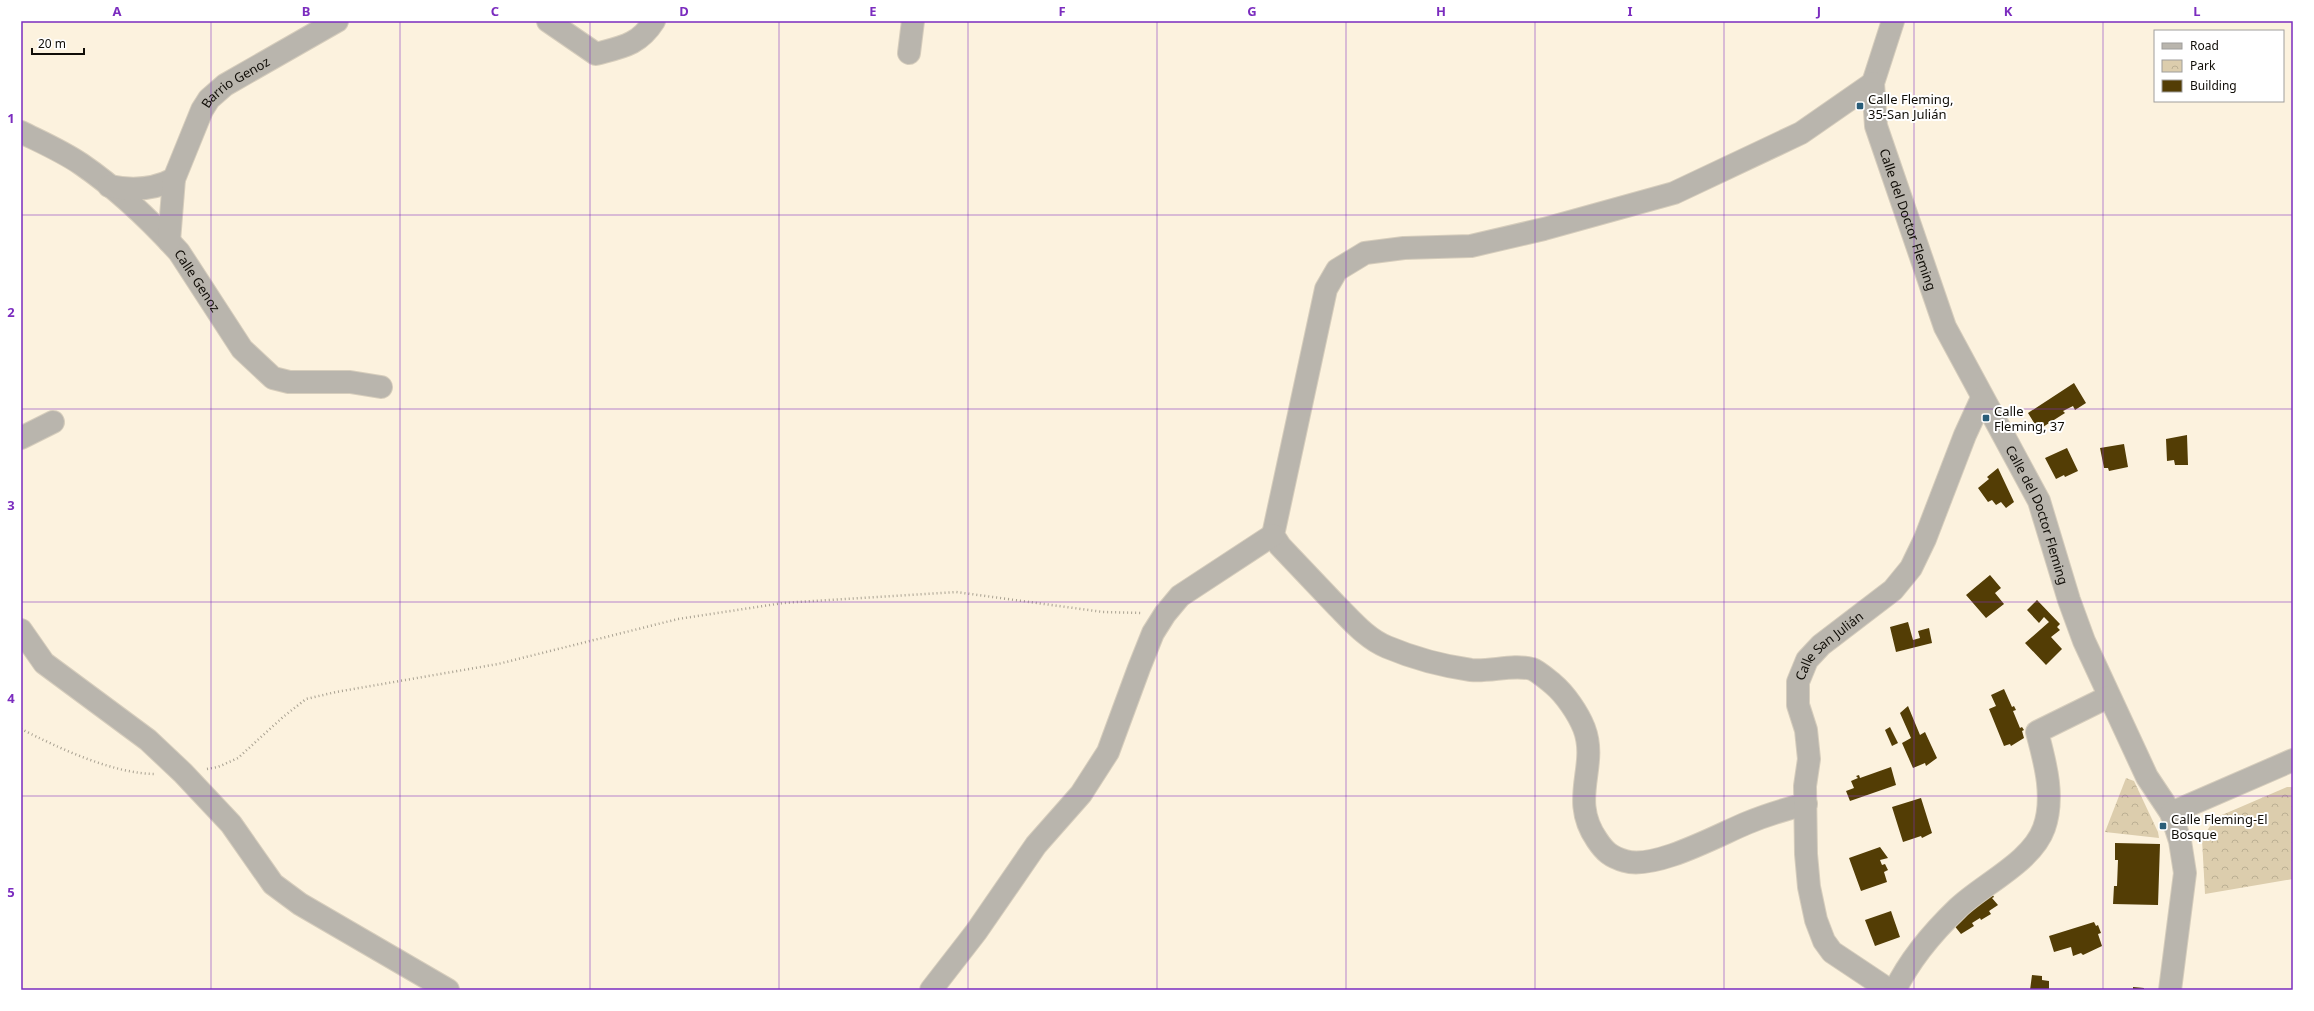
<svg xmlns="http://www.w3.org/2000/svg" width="2314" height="1011" font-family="'Noto Sans',sans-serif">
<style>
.park{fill:url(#park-crowns)}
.building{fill:#533d05}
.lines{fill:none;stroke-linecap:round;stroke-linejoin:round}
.minor-casing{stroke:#d6cdbc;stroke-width:24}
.path{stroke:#a8a191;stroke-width:2.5;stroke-dasharray:1 3;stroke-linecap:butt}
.minor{stroke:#b9b5ad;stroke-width:22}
.grid{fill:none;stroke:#7b2cbf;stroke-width:1;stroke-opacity:0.55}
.poi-dot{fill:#295d79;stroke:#fff;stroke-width:1.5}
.labels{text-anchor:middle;stroke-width:4;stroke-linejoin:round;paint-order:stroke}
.street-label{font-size:13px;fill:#100d07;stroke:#fff}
.poi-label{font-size:13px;fill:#100d07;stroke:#fff;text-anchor:start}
.neatline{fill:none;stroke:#7b2cbf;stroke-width:1.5}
.grid-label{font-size:13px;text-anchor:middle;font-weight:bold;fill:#7b2cbf}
</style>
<defs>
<pattern id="park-crowns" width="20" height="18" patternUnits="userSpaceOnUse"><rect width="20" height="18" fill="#dccdad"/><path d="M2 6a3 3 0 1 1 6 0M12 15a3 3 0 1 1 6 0" fill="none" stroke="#bcaf93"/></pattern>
</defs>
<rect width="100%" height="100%" fill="#fcf2de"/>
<g class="park">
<path d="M2126,778L2134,781L2158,832L2159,838L2105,832Z"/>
<path d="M2287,787H2293V879L2205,894L2202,839L2215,818Z"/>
</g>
<g class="building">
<path d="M2074,383L2086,403L2075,410L2073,406L2063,411L2065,413L2035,432L2032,428L2036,426L2028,413Z"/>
<path d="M2187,435L2188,465H2175L2174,460L2167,461L2166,439Z"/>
<path d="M2124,444L2128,467L2109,471L2108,468H2104L2100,448Z"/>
<path d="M2067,448L2078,471L2065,477L2064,475L2056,479L2045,458Z"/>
<path d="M1998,468L2014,502L2006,508L2001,502L1996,505L1992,500L1988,502L1978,488L1989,479L1987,477Z"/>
<path d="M1990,575L2001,588L1995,593L2004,604L1986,618L1966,595Z"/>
<path d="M2037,600L2060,624L2057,627L2060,630L2051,637L2062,649L2046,665L2025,643L2049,622L2044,617L2039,623L2027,610Z"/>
<path d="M1908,622L1913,640L1920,638L1918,631L1929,628L1932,643L1896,652L1890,627Z"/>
<path d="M2004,689L2012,707L2014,706L2016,710L2013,711L2020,728L2022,727L2024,730L2022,731L2024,738L2011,746L2010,744L2004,746L1989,709L1996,706L1991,695Z"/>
<path d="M1908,706L1920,735L1925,732L1937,758L1926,766L1925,763L1913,768L1902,743L1911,738L1900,713Z"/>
<path d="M1890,727L1898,743L1892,746L1885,730Z"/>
<path d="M1891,767L1896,785L1850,801L1846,791L1854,788L1851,781L1858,778L1856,776L1859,775L1860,778Z"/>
<path d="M1921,798L1932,833L1922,838L1921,836L1903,842L1892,807Z"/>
<path d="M2115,843L2160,844L2158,905L2113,904L2114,886H2117L2118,860H2115Z"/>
<path d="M1880,847L1888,858L1880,860L1882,865L1885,864L1888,870L1884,872L1887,882L1861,891L1849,858Z"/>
<path d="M1991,892L1994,897L1992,898L1998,905L1989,911L1991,914L1981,920L1980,918L1972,923L1974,926L1961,934L1953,924Z"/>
<path d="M1891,911L1900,937L1875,946L1865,920Z"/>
<path d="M2094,922L2096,926L2098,925L2101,933L2098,934L2102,946L2083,955L2081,953L2073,956L2071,947L2054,952L2049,936Z"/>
<path d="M2032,975L2042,976V980L2049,981V990H2030Z"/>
<path d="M2133,987L2144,988V990H2133Z"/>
</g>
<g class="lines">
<defs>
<g id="minor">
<path d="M548,21L596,54C622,47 639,45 654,21"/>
<path id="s1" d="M1893,21L1873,83L1876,126L1945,327L2039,501L2069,600L2084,641L2147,777L2171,813L2180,841L2185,873L2170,990"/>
<path d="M909,53L913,21"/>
<path id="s2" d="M21,132C41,142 62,151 81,164C116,188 150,220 179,252L242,349L273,378L289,382H350L381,387"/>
<path d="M109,186C132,191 153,190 174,179"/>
<path id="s3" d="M169,241L174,179L202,110L209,99L225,85L337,21"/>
<path d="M21,438L53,422"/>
<path d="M21,630L44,663L148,740L183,773L231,824L273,884L300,904L448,990"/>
<path d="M1806,804C1786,809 1766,815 1747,823C1718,835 1655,870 1625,861C1611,857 1605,852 1597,840C1568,798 1599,767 1584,728C1578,713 1565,694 1553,684C1548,680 1538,671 1532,669C1513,664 1490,672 1471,670C1443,666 1413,658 1387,647C1367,639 1352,621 1337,606C1318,586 1299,566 1280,546L1273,535L1326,289L1337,270L1365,253L1404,248L1471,246L1544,229L1674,193L1801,133L1873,83"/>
<path d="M2171,813L2293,760"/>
<path d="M931,990L976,932L1036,845L1081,794L1108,752L1139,668L1153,633L1165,614L1180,596L1273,535"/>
<path id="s4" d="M1889,990L1832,952L1824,941L1816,920L1809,887L1806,854L1805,786L1809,759L1806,730L1798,705V682L1807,660L1821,645L1893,590L1911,568L1925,539L1965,435L1982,398"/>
<path d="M1895,990C1910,959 1933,932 1958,908C1983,884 2032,862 2044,828C2055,797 2045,762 2037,732L2108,697"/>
</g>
</defs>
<use href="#minor" class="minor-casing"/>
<g class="path">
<path d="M21,729C59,748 113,774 156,774"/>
<path d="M207,769L218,767L238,758L283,717L306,699L336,692L498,664L678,619L783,603L956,592L1103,612L1142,613"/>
</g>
<use href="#minor" class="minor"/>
</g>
<path class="grid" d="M211,21V990M400,21V990M590,21V990M779,21V990M968,21V990M1157,21V990M1346,21V990M1535,21V990M1724,21V990M1914,21V990M2103,21V990M21,215H2293M21,409H2293M21,602H2293M21,796H2293"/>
<g class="poi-dot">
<rect x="1856" y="102" width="8" height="8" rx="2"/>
<rect x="1982" y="414" width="8" height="8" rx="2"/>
<rect x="2159" y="822" width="8" height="8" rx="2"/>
</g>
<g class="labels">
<g class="street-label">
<text dy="5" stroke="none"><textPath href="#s3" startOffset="181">Barrio Genoz</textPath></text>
<text dy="5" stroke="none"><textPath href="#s1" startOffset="207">Calle del Doctor Fleming</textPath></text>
<text dy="5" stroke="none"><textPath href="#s2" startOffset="234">Calle Genoz</textPath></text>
<text dy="5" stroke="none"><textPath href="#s1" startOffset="531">Calle del Doctor Fleming</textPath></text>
<text dy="5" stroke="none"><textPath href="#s4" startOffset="394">Calle San Julián</textPath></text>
</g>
<g class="poi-label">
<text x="1868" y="104">Calle Fleming,<tspan x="1868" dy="15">35-San Julián</tspan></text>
<text x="1994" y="416">Calle<tspan x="1994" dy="15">Fleming, 37</tspan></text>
<text x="2171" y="824">Calle Fleming-El<tspan x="2171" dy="15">Bosque</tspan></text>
</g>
</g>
<rect width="2314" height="1011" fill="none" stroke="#ffffff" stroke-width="44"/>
<rect x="2154" y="30" width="130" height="72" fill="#ffffff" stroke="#9f9e9c"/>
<rect x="2162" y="43" width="20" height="6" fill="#b9b5ad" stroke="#9f9e9c"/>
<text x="2190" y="50" font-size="12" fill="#100d07">Road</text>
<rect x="2162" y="60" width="20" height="12" fill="url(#park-crowns)" stroke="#9f9e9c"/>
<text x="2190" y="70" font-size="12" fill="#100d07">Park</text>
<rect x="2162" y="80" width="20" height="12" fill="#533d05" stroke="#9f9e9c"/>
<text x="2190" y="90" font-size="12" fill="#100d07">Building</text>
<path d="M32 48v6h52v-6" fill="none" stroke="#100d07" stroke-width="2"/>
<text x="38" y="48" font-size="12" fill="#100d07" stroke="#ffffff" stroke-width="3" paint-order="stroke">20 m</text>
<rect x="22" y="22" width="2270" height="967" class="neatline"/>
<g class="grid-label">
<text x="117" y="16">A</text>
<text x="306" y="16">B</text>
<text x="495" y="16">C</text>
<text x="684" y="16">D</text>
<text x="873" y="16">E</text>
<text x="1062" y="16">F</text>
<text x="1252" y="16">G</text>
<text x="1441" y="16">H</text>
<text x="1630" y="16">I</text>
<text x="1819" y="16">J</text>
<text x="2008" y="16">K</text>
<text x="2197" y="16">L</text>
<text x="11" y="123">1</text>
<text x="11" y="317">2</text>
<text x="11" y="510">3</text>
<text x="11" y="703">4</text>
<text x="11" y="897">5</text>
</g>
</svg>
